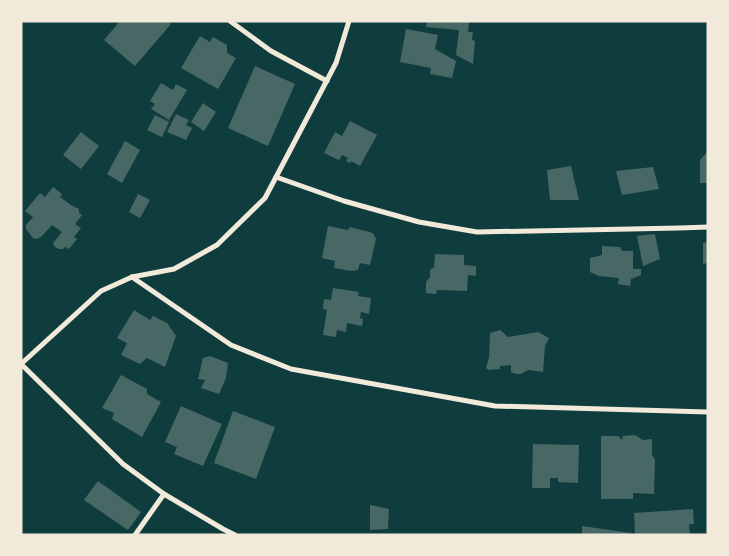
<svg xmlns="http://www.w3.org/2000/svg" width="729" height="556" font-family="'Archivo Narrow',sans-serif">
<style>
.building{fill:#486865}
.lines{fill:none;stroke-linecap:round;stroke-linejoin:round}
.minor{stroke:#f1e9da;stroke-width:5}
</style>
<rect width="100%" height="100%" fill="#0f3d3e"/>
<g class="building">
<path d="M120,21H167L171,24L135,66L104,40Z"/>
<path d="M427,21H469L468,32H473L472,40L475,41L473,64L456,55L459,30L426,27Z"/>
<path d="M406,29L438,35L435,49L456,61L452,78L430,74L431,68L400,62Z"/>
<path d="M200,36L210,42L213,37L227,45V53L236,58L218,89L181,68Z"/>
<path d="M255,66L295,84L268,146L228,128Z"/>
<path d="M161,83L173,90L176,84L187,90L169,120L151,109L155,104L150,101Z"/>
<path d="M203,103L216,112L204,131L191,122Z"/>
<path d="M176,114L189,120L186,125L192,128L186,140L167,132Z"/>
<path d="M155,115L169,122L162,137L147,130Z"/>
<path d="M350,121L377,135L360,166L351,161L350,163L346,161L348,158L342,155L339,160L324,153L335,132L342,136Z"/>
<path d="M81,132L99,146L81,169L63,155Z"/>
<path d="M125,141L140,150L122,183L107,174Z"/>
<path d="M708,151V183H700V160Z"/>
<path d="M571,166L579,200H550L547,170Z"/>
<path d="M653,167L659,189L622,195L616,171Z"/>
<path d="M53,187L62,194L60,197L71,205L79,209V213L82,215L75,224L81,228L74,237L77,239L69,249L65,247L63,249H59L55,247L53,244L54,242L62,232L52,225L41,237L37,239L33,238L26,229V225L33,217L25,211L40,193L45,197Z"/>
<path d="M138,194L150,200L140,218L129,212Z"/>
<path d="M328,226L348,230L350,227L373,233L376,239L370,265L360,263L358,270L352,271L334,268L335,261L322,258Z"/>
<path d="M655,234L660,259L643,266L637,236Z"/>
<path d="M708,242V263L703,264V243Z"/>
<path d="M602,246L620,247L622,251H633V269H641V275L631,279L630,286L618,284L619,278L599,276L590,272V258L602,255Z"/>
<path d="M435,254L464,255V265L476,266V276L468,275L467,291L437,290L436,294L426,293V282L430,277V270L434,267Z"/>
<path d="M333,288L359,292L358,296L371,298L369,314L361,312L360,318L363,319L362,326L347,323L346,332L337,330L336,337L323,335L327,310L323,309L324,299L331,300Z"/>
<path d="M134,310L150,320L153,316L167,323L176,336L165,367L147,358L140,364L121,355L127,343L117,338Z"/>
<path d="M500,330L508,337L538,332L549,338L545,346L543,372L528,370L521,374H516L511,372V365L500,366V369L489,370L486,368L489,357L490,333Z"/>
<path d="M210,356L228,363L226,378L219,394L201,388L205,380L198,379L203,358Z"/>
<path d="M121,375L147,389V394L161,402L142,437L112,419L114,413L102,408Z"/>
<path d="M181,406L222,424L203,466L174,454L177,447L165,442Z"/>
<path d="M233,411L275,427L256,479L214,463Z"/>
<path d="M635,435L643,440L652,439V455L655,460L654,494L633,493V499H601V436H618L622,440L623,436Z"/>
<path d="M533,444L579,445L578,483L558,482V478H550V488H532Z"/>
<path d="M98,481L141,512L128,530L84,500Z"/>
<path d="M370,505L389,509L388,529L370,530Z"/>
<path d="M693,509L694,524H689L690,534L635,535L634,513Z"/>
<path d="M582,526L631,533V535H582Z"/>
</g>
<g class="lines">
<g class="minor">
<path d="M230,21L271,51L327,81"/>
<path d="M276,177L344,201L419,222L477,232L679,228L708,227"/>
<path d="M132,277L231,345L291,369L495,406L708,412"/>
<path d="M21,364L101,291L132,277L174,269L217,245L265,198L336,63L349,21"/>
<path d="M21,364L123,464L164,494L223,529L235,535"/>
<path d="M135,535L164,494"/>
</g>
</g>
<rect width="729" height="556" fill="none" stroke="#f1e9da" stroke-width="45"/>
</svg>
